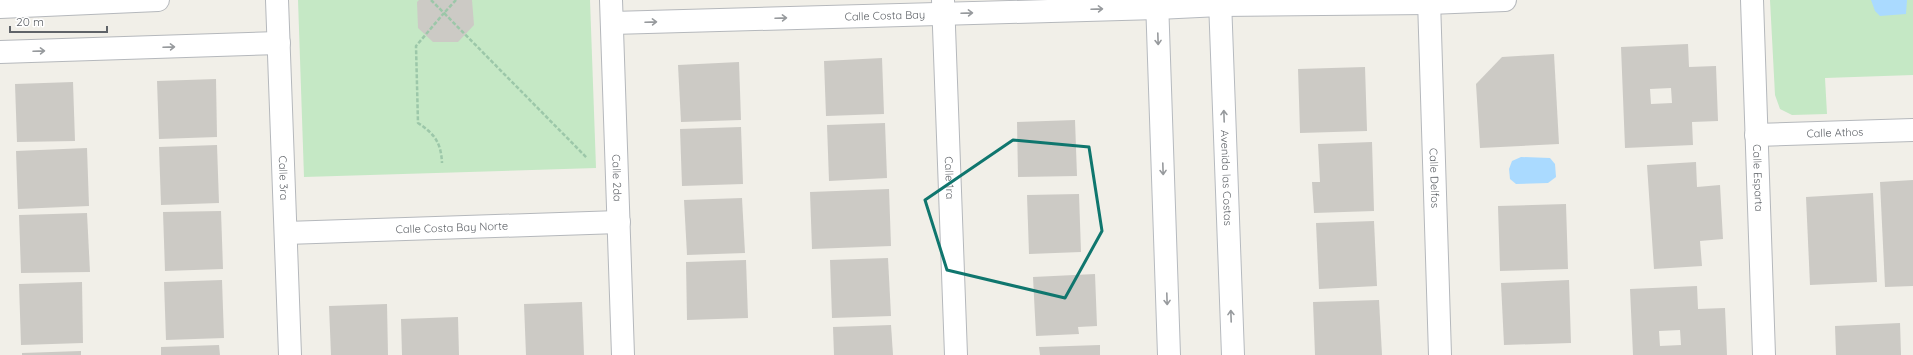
<svg xmlns="http://www.w3.org/2000/svg" width="1913" height="355" font-family="Quicksand,sans-serif">
<style>
.green{fill:#c5e8c5}
.water{fill:#aadaff}
.building{fill:#cccac5;fill-rule:evenodd}
.lines{fill:none;stroke-linecap:round;stroke-linejoin:round}
.street-casing{stroke:#b5b8bc;stroke-width:24}
.secondary-casing{stroke:#b6babf;stroke-width:24}
.path{stroke:#9cc7a9;stroke-width:2.5;stroke-dasharray:4 2;stroke-linecap:butt}
.street{stroke:#fff;stroke-width:22}
.secondary{stroke:#fff;stroke-width:22}
.oneway{stroke:#979a9d}
.marked{fill:none;stroke:#0f766e;stroke-width:3;stroke-linejoin:round}
.labels{text-anchor:middle;stroke-width:3;stroke-linejoin:round;paint-order:stroke}
.street-label{font-size:11px;fill:#5f6368;stroke:#fff}
</style>
<rect width="100%" height="100%" fill="#f1efe8"/>
<g class="green">
<path d="M298,0H590L596,168L304,177Z"/>
<path d="M1770,0H1913V75L1825,78L1827,114L1792,115L1780,109L1775,95Z"/>
</g>
<g class="water">
<path d="M1871,0H1907L1906,14L1880,16L1875,11Z"/>
<path d="M1521,157L1550,158L1555,164L1556,177L1548,183L1516,184L1510,179L1509,169L1512,161Z"/>
</g>
<g class="building">
<path d="M419,0H472L474,25L458,42H433L418,28L417,2Z"/>
<path d="M1688,44L1689,67L1716,66L1718,121L1692,122L1693,145L1625,148L1621,47ZM1671,88L1672,103L1651,104L1650,89Z"/>
<path d="M1554,54L1559,144L1480,148L1476,84L1502,57Z"/>
<path d="M882,58L884,114L826,116L824,61Z"/>
<path d="M739,62L741,120L681,122L678,65Z"/>
<path d="M1365,67L1367,131L1300,133L1298,69Z"/>
<path d="M216,79L217,137L159,139L157,81Z"/>
<path d="M73,82L75,141L17,142L15,84Z"/>
<path d="M1075,120L1077,176L1018,177L1017,122Z"/>
<path d="M885,123L887,178L829,181L827,125Z"/>
<path d="M741,127L743,184L682,186L680,129Z"/>
<path d="M1372,142L1374,211L1314,213L1312,182H1320L1318,144Z"/>
<path d="M217,145L219,203L161,205L159,147Z"/>
<path d="M87,148L89,206L18,209L16,151Z"/>
<path d="M1696,162L1697,187L1720,185L1723,239L1700,241L1702,266L1654,269L1647,165Z"/>
<path d="M1913,180V286L1885,287L1880,182Z"/>
<path d="M889,189L891,246L812,249L810,192Z"/>
<path d="M1873,193L1877,282L1810,285L1806,197Z"/>
<path d="M1079,194L1081,252L1029,254L1027,195Z"/>
<path d="M742,198L745,253L687,255L684,200Z"/>
<path d="M1566,204L1568,269L1500,271L1498,206Z"/>
<path d="M221,211L223,269L165,271L163,212Z"/>
<path d="M87,213L90,272L21,273L19,215Z"/>
<path d="M1374,221L1377,286L1319,289L1316,223Z"/>
<path d="M888,258L891,316L832,318L830,260Z"/>
<path d="M746,260L748,318L687,320L686,262Z"/>
<path d="M1095,274L1097,326L1078,327L1079,334L1036,336L1033,277Z"/>
<path d="M222,280L224,338L166,340L164,282Z"/>
<path d="M1569,280L1571,343L1504,345L1501,283Z"/>
<path d="M82,282L83,343L21,345L19,284Z"/>
<path d="M1697,286L1698,309L1725,308L1727,355H1633L1630,289ZM1680,330L1681,345L1660,346L1659,331Z"/>
<path d="M1379,300L1382,355H1315L1313,302Z"/>
<path d="M582,302L584,355H526L524,304Z"/>
<path d="M387,304L388,355H331L329,306Z"/>
<path d="M458,317L459,355H402L401,319Z"/>
<path d="M1900,323L1901,355H1836L1835,326Z"/>
<path d="M891,325L893,355H834L833,327Z"/>
<path d="M219,345L220,355H161V347Z"/>
<path d="M1100,345V355H1040L1039,347Z"/>
<path d="M81,351V355H22V353Z"/>
</g>
<g class="lines">
<defs>
<g id="street">
<path id="s1" d="M277,0L290,355"/>
<path id="s2" d="M611,0L623,355"/>
<path id="s3" d="M943,0L956,355"/>
<path id="s4" d="M1429,0L1440,355"/>
<path id="s5" d="M1752,0L1764,355"/>
<path d="M1220,5L1429,3L1505,0"/>
<path d="M0,7L158,0"/>
<path id="s6" d="M612,23L1157,8"/>
<path d="M0,52L279,43"/>
<path id="s7" d="M1756,135L1913,130"/>
<path id="s8" d="M286,233L619,222"/>
</g>
<g id="secondary">
<path d="M1157,0L1169,355"/>
<path id="s9" d="M1220,0L1233,355"/>
<path d="M1157,8L1220,5"/>
</g>
</defs>
<use href="#street" class="street-casing"/>
<use href="#secondary" class="secondary-casing"/>
<g class="path">
<path d="M431,0L444,13L416,46L418,123C435,134 441,143 442,163"/>
<path d="M456,0L444,13L587,158"/>
</g>
<use href="#street" class="street"/>
<use href="#secondary" class="secondary"/>
</g>
<defs><path id="oneway-shaft" d="M-6 0H5M1.5-3L5.5 0L1.5 3" fill="none" stroke-width="1.6" stroke-linecap="round" stroke-linejoin="round"/></defs>
<g class="oneway">
<use href="#oneway-shaft" transform="translate(1097 9) rotate(-2)"/>
<use href="#oneway-shaft" transform="translate(967 13) rotate(-2)"/>
<use href="#oneway-shaft" transform="translate(781 18) rotate(-2)"/>
<use href="#oneway-shaft" transform="translate(651 22) rotate(-2)"/>
<use href="#oneway-shaft" transform="translate(1158 39) rotate(88)"/>
<use href="#oneway-shaft" transform="translate(169 47) rotate(-2)"/>
<use href="#oneway-shaft" transform="translate(39 51) rotate(-2)"/>
<use href="#oneway-shaft" transform="translate(1224 116) rotate(-92)"/>
<use href="#oneway-shaft" transform="translate(1163 169) rotate(88)"/>
<use href="#oneway-shaft" transform="translate(1167 299) rotate(88)"/>
<use href="#oneway-shaft" transform="translate(1231 316) rotate(-92)"/>
</g>
<path class="marked" d="M1013,140L1089,147L1102,231L1065,298L947,270L925,200Z"/>
<g class="labels">
<g class="street-label">
<text dy="4" stroke="none"><textPath href="#s6" startOffset="273">Calle Costa Bay</textPath></text>
<text dy="4" stroke="none"><textPath href="#s7" startOffset="79">Calle Athos</textPath></text>
<text dy="4" stroke="none"><textPath href="#s1" startOffset="178">Calle 3ra</textPath></text>
<text dy="4" stroke="none"><textPath href="#s3" startOffset="178">Calle 1ra</textPath></text>
<text dy="4" stroke="none"><textPath href="#s9" startOffset="178">Avenida las Costas</textPath></text>
<text dy="4" stroke="none"><textPath href="#s2" startOffset="178">Calle 2da</textPath></text>
<text dy="4" stroke="none"><textPath href="#s4" startOffset="178">Calle Delfos</textPath></text>
<text dy="4" stroke="none"><textPath href="#s5" startOffset="178">Calle Esparta</textPath></text>
<text dy="4" stroke="none"><textPath href="#s8" startOffset="166">Calle Costa Bay Norte</textPath></text>
</g>
</g>
<path d="M10 26v6h97v-6" fill="none" stroke="#5f6368" stroke-width="2"/>
<text x="16" y="26" font-size="12" fill="#5f6368" stroke="#ffffff" stroke-width="3" paint-order="stroke">20 m</text>
</svg>
